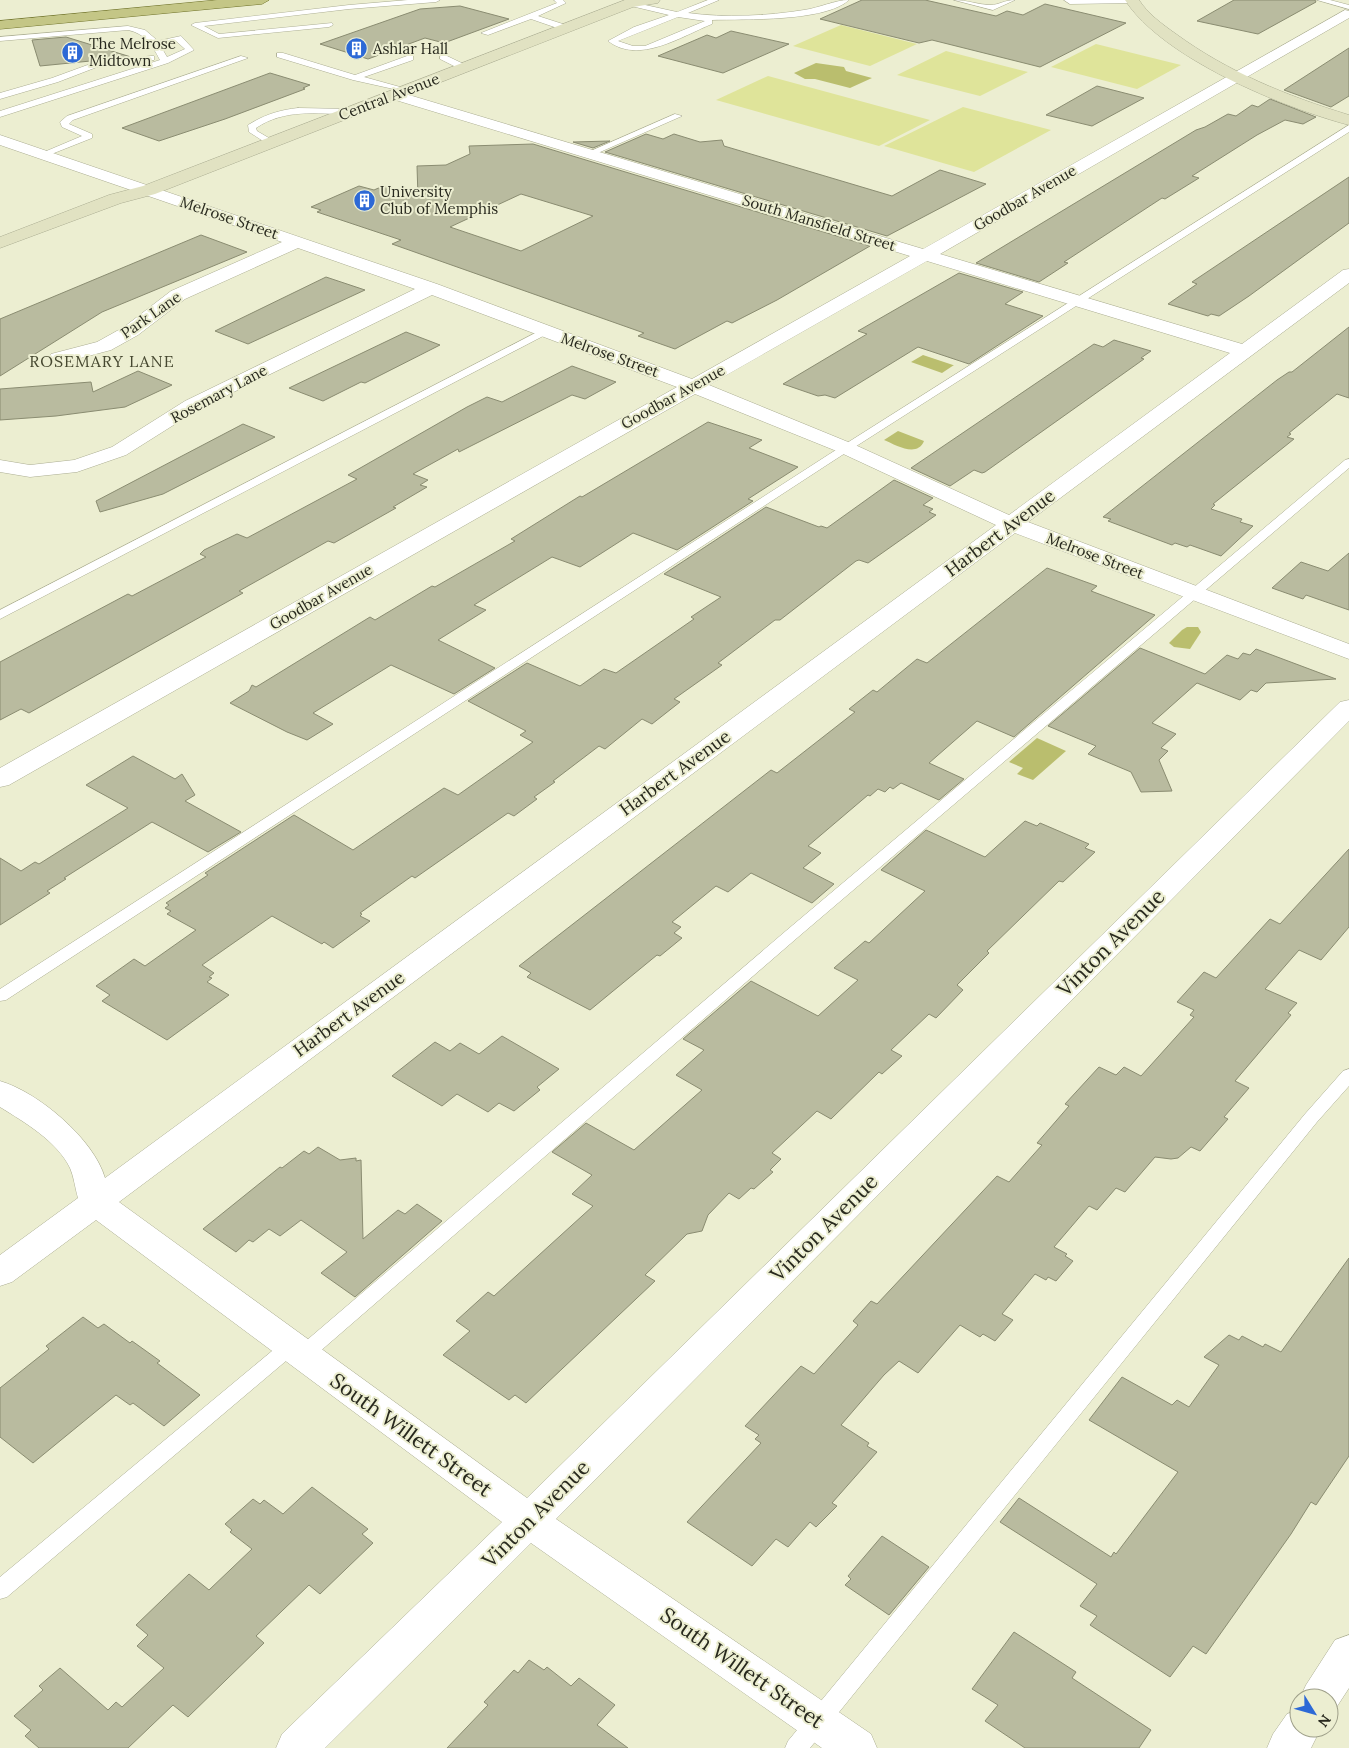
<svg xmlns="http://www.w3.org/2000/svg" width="1349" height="1748" font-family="Lora,serif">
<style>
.green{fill:#dfe49a}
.water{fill:#babe6e}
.building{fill:#b9bb9f;stroke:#8a8c71;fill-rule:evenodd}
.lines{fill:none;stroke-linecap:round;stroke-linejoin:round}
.service-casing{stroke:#abad92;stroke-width:1}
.minor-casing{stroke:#abad92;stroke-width:1}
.secondary-casing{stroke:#abad92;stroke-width:1}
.primary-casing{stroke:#73762d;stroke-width:1}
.service{fill:#fff;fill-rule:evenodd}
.minor{fill:#fff;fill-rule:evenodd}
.secondary{fill:#e1e2c2;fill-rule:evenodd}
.primary{fill:#c4c686;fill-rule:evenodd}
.labels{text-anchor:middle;stroke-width:4;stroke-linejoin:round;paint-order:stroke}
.far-poi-label{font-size:15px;fill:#28291e;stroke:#eceed1;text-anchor:start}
.far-street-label{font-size:15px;fill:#28291e;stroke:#eceed1}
.far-quarter-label{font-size:16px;letter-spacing:1px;fill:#464830;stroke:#eceed1}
.street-label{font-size:18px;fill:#28291e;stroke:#eceed1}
.near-street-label{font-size:21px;fill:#28291e;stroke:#eceed1}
</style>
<rect width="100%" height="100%" fill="#eceed1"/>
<g class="green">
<path d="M841,25L917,44L870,66L793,46Z"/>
<path d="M1096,44L1181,65L1137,89L1051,67Z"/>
<path d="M946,51L1028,72L980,96L897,75Z"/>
<path d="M768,76L930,120L879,146L716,100Z"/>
<path d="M963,107L1051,130L974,172L884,146Z"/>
</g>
<g class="water">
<path d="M816,63L844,67L846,71L872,78L850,88L815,79H805L794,73Z"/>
<path d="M923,355L953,365H954L942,373L911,362Z"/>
<path d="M898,431L924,441C917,458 896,445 884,440Z"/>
<path d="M1187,627H1198L1201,632L1190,649L1174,647L1169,643L1182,630Z"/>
<path d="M1037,738L1066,751L1033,780L1017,774L1023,768L1009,762Z"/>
</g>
<g class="building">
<path d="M862,0H925L996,16L1007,11L1023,15L1045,4L1126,23L1040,67L932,40L919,43L820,19Z"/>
<path d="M1234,0H1315L1316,2L1258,34L1197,21Z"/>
<path d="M460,6L509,19L444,43L425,38L368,59L320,44L420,9Z"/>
<path d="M731,31L789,44L723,73L658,56L707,35L716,38Z"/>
<path d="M66,37L131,57L40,66L32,40Z"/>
<path d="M1349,48V96L1331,107L1284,90Z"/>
<path d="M270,73L310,85L303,88L305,89L225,119L159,141L122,128Z"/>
<path d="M1097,86L1144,98L1092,126L1046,115Z"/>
<path d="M1270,99L1316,117L1303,124L1285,120L1257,135L1192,176L1199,178L1165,199L1162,198L1064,262L1068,263L1039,282L976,263L1196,130L1205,127L1228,114L1236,116L1252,105L1258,107Z"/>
<path d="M646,134L663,139L674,134L700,142L722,140L724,146L892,196L940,170L986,184L887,236L605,152Z"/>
<path d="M610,141L593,148L573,142Z"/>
<path d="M533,144L870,246L777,300L732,323L727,321L675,349L638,336L644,333L392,244L401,240L317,212L321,210L311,207L359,186L374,190L383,186L418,197L417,166L446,165L470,154L469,146ZM521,194L593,216L521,251L450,227Z"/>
<path d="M1349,177V223L1249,296L1219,316L1211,314L1208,316L1168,304L1197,284L1192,282Z"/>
<path d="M201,235L247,252L102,312L0,376V319Z"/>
<path d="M959,273L1023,292L1005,304L1043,316L969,364L918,347L835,398L825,395L818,396L783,384L867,334L858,331Z"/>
<path d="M326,277L365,290L248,344L215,331Z"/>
<path d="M1349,327V398L1337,394L1289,433L1291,434L1287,437L1294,439L1213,504L1215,505L1211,509L1242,519L1240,522L1253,526L1221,556L1190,545L1187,547L1175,543L1172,545L1108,521L1111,519L1103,517L1277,380L1289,372H1292Z"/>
<path d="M406,332L440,345L365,383L361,382L323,401L289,388Z"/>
<path d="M1114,340L1151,351L1141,358L1144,359L985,472L982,473L974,470L950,486L911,468L1094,344L1103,347Z"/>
<path d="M572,366L616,382L585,399L572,395L459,452L458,449L413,474L428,480L420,485L427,487L393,507L396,508L334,543L328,541L239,591L243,593L29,713L21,709L0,720V662L128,594L132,596L206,557L200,554L204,550L237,534L247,538L357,479L348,475L467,407L487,397L502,402Z"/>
<path d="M138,371L172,385L125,407L56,416L0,420V389L91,382L93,392Z"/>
<path d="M708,422L762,440L749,448L798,467L748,499L753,501L677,550L633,533L580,567L552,557L474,605L486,610L438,640L495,668L454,694L391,665L313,713L333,724L307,740L287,732L230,703L249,691L252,685L256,687L261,684L370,617L375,620L432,586L435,587L515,541L511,539L580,496L582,497Z"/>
<path d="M243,424L275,437L163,494L100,512L96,501Z"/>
<path d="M894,480L933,498L923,505L933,509L929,512L936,515L868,563L859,560L856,561L780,620H775L718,663L722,665L674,699L680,702L652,724L642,719L605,749L599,746L553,781L555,782L534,797L537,799L514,816L508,813L415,878L412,876L360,913L362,914L360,916L370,921L333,948L324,942L322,944L272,916L202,965L214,973L209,977L212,978L207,982L229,995L167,1040L102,1001L110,995L96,986L134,959L145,966L196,930L167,914L171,911L165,908L169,905L166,903L208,875L205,873L294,815L353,850L444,788L458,795L533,742L520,735L526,731L468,701L527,663L580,686L604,669L616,673L694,619L691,617L721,597L664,574L766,507L819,527L821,526L827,528Z"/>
<path d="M1349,553V610L1306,595L1303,599L1272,588L1301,562L1328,571Z"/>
<path d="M1047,568L1097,586L1091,591L1155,615L1014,737L977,721L929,763L964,779L939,800L901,783L893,789L890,787L885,792L878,789L870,796L868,795L808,846L821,853L803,868L834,884L812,903L751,873L728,892L716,886L672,922L681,927L674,933L682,938L660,956L657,955L590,1010L527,977L531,973L519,966L771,770L777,773L855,712L849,709L873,690L877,692L917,659L927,663Z"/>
<path d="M1140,648L1205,674L1227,655L1238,659L1243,653L1250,655L1256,649L1336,679L1266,683L1257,692L1251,690L1240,700L1197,683L1152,723L1176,734L1161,748L1168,751L1159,760L1172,791L1141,792L1131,772L1088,754L1096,746L1048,726Z"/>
<path d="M133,756L175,779L182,774L195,795L185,801L241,832L208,852L152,822L64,878L66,879L47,891L50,893L0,925V858L21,871L35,862L39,864L128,808L86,785Z"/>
<path d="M1025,821L1037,826L1040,823L1089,844L1085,848L1095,852L1063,882L1059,881L987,951L989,953L957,985L963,990L936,1018L929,1014L891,1050L902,1056L882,1074L879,1072L831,1119L817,1111L772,1153L781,1159L770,1170L773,1172L754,1189L751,1188L739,1199L729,1193L708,1215L702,1231L687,1234L645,1275L655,1281L526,1403L515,1395L509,1400L443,1355L470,1331L456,1321L488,1292L494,1296L593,1206L572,1194L592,1175L552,1152L586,1123L634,1150L702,1090L676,1075L704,1050L683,1039L751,981L818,1016L858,980L834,968L865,941L869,943L925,891L881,870L926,830L985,857Z"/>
<path d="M1349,849V927L1321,960L1299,950L1265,989L1297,1003L1288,1013L1291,1015L1235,1081L1249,1088L1224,1117L1228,1119L1200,1151L1191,1147L1178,1158L1171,1159L1155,1157L1125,1192L1116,1188L1097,1210L1089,1206L1054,1247L1067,1254L1065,1256L1073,1261L1056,1281L1048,1277L1046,1280L1035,1274L1002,1314L1013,1320L995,1341L983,1334L980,1337L960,1325L918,1373L899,1361L884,1375L841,1425L869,1443L867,1446L877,1452L832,1503L837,1506L816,1527L810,1522L788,1547L776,1539L752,1566L687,1522L761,1443L755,1439L759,1435L745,1426L801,1366L814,1374L858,1325L853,1321L871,1301L877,1304L997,1176L1009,1182L1042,1145L1037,1143L1069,1106L1065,1104L1099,1067L1116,1075L1124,1067L1141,1076L1194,1017L1190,1015L1194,1010L1177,1002L1204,972L1216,978L1270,919L1280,924Z"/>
<path d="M502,1036L559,1069L537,1087L540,1090L514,1111L499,1103L488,1112L457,1094L442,1106L392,1076L435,1042L450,1051L460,1043L479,1054Z"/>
<path d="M318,1147L340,1160L356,1158V1161L361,1160L363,1239L398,1210L405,1214L417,1204L442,1221L355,1297L321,1273L347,1252L301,1220L280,1236L269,1229L253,1242L249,1240L236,1252L203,1229L280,1167L282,1168L304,1151L309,1154Z"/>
<path d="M1349,1258V1456L1316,1505L1311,1502L1291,1534L1206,1654L1193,1646L1170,1677L1090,1625L1097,1616L1080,1606L1097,1584L1000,1522L1019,1498L1111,1557L1114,1552L1116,1554L1178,1472L1089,1420L1122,1377L1172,1405L1177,1400L1189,1407L1219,1365L1204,1357L1229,1335L1239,1340L1242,1336L1263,1347L1265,1344L1281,1352Z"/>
<path d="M83,1317L98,1328L104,1324L130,1343L132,1341L160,1361L157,1363L200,1395L164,1426L133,1403L130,1405L116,1395L33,1463L0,1437V1388L49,1349L46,1346Z"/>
<path d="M312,1487L368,1529L362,1534L373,1543L320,1594L309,1585L256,1636L264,1643L188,1717L173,1705L128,1748H39L25,1736L31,1730L14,1716L43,1690L39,1686L60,1668L108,1710L116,1702L122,1707L164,1668L137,1646L148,1635L136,1625L189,1574L209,1590L252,1549L230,1532L232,1530L225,1524L253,1499L260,1504L264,1500L283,1514Z"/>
<path d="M882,1536L929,1567L889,1615L845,1585L851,1579L848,1576Z"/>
<path d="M1014,1632L1076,1672L1072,1678L1151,1730L1139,1748H1025L985,1721L998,1705L972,1689Z"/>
<path d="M529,1660L544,1670L547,1667L571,1686L579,1678L615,1705L597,1725L628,1748H447L488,1705L484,1702L514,1670L518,1673Z"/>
</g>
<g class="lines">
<defs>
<g id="service">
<path d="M408,0H440L436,2L349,9L204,26L219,34L332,23L333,25L329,27L218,38L191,25L195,23L349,5Z"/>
<path d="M554,0H563L566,3L538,16L569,26V30H563L531,19L488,35L481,33L557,3Z"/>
<path d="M708,0H719L688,13C725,18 767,16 804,10C819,8 835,0 849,0C825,22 745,19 712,20V24C682,36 639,65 608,41L634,27L669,15L627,5V1L677,12ZM678,17L705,21L645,46H633L618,41Z"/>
<path d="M954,0C967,0 979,5 991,5C998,5 1005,0 1015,0L993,10Z"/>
<path d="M1064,0H1136L1137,1L1133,3L1070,4Z"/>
<path d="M1317,0H1330L1349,5V9Z"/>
<path d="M128,26L145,30L158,41L181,36L194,50L168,63L0,117V111L160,60C152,45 146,34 128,30L0,41V37ZM176,41L185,49L167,57L160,45Z"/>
<path d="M441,47H447V56L468,66V70H462L440,59Z"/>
<path d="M277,53H283L355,75L407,56H413V60L364,77L411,90L407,92L353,80L277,57Z"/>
<path d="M151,56H154V60L97,67L58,82L0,99V93L52,78L93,63Z"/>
<path d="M241,56L248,58L73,120L69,124L92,134V138L44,157L41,158L37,155L82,136L62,127L60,122L67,116Z"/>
<path d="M298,108L349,109L353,112L349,115C317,113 284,109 256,128L257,131L274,141L275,143L271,146L249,132L248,125C264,115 279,110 298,108Z"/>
<path d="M675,114L682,116L591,156L588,157L584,154Z"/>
<path d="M1349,125V132L836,459L6,1000L0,1001V989L828,455Z"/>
<path d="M545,328L549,329L550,331L549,333L0,619V610Z"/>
<path d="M1349,459V468L797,938L310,1360L303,1363L296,1360L293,1355L7,1597L0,1599V1577L284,1341L291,1338L298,1341L300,1346L787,930L1345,460Z"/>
<path d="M1349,1069V1086L1317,1122L810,1748H785L788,1741L1305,1114L1343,1071Z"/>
</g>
<g id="minor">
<path d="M1345,10L1349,11V18L940,254L1242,344L1343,270L1349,269V283L1028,522L1349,644V659L1015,533L119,1202L527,1498L1340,702L1349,700V721L556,1519L871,1734L877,1748H822L531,1543L325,1748H276L282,1734L502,1522L96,1220L12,1282L0,1286V1255L78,1198C75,1188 74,1177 70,1168C57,1141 24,1122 0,1107V1081C38,1092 94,1139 105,1178L996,525L839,452L695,394L9,785L0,787V768L677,387L432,295L199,409L126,455L77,472L30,477L0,472V460L30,465L74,460L112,447L185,401L415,289L298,248L185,299L138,335L111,350L58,364L51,362L48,358L51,354L97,342L124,327L171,291L282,242L0,145V135L437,284L692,379L910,256L389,98L386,95L389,92H399L923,249ZM927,261L1230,353L1009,515L853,444L709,385Z"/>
<path d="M1349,1635V1688L1334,1711L1329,1713V1698H1300L1306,1685L1335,1640Z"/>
<path d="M1299,1710V1728H1321L1311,1748H1267L1273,1734L1287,1714Z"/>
</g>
<g id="secondary">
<path d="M625,0H660L658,3L633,7L155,194L121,203L0,248V237L109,195L143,186Z"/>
<path d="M1125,0H1139C1148,14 1162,24 1176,34C1228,72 1287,96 1349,115V125C1284,108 1162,58 1125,0Z"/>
</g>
<path id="primary" d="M218,0H269L262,4L0,29V21Z"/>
</defs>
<use href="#service" class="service-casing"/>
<use href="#minor" class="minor-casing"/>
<use href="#secondary" class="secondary-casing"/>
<use href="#primary" class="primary-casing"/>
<use href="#service" class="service"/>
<use href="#minor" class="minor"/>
<use href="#secondary" class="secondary"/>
<use href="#primary" class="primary"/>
</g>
<defs>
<symbol id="building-disc" viewBox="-11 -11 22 22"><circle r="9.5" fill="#2d69d6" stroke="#eceed1"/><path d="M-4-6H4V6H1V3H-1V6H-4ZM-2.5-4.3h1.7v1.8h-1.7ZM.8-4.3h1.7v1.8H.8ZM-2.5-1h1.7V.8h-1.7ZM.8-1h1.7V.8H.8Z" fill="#fff"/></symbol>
</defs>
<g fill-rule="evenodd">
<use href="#building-disc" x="344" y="36" width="25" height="25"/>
<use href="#building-disc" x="60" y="40" width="25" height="25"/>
<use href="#building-disc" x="352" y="188" width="25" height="25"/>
</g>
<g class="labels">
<g class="far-poi-label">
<text x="89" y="49">The Melrose<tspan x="89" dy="17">Midtown</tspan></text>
<text x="373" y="54">Ashlar Hall</text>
<text x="380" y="197">University<tspan x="380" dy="17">Club of Memphis</tspan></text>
</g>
<g class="far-street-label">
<text transform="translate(389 97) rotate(-21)" y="5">Central Avenue</text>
<text transform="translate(1025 198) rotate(-30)" y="5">Goodbar Avenue</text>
<text transform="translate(229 218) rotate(19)" y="5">Melrose Street</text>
<text transform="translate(819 223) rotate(17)" y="5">South Mansfield Street</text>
<text transform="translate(151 315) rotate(-35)" y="5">Park Lane</text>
<text transform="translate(610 355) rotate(20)" y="5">Melrose Street</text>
<text transform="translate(219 394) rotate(-28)" y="5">Rosemary Lane</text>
<text transform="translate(673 397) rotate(-29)" y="5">Goodbar Avenue</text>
<text transform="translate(1095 556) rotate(21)" y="5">Melrose Street</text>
<text transform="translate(321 597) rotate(-30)" y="5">Goodbar Avenue</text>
</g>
<g class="far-quarter-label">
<text x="102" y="367">ROSEMARY LANE</text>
</g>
<g class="street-label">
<text transform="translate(1000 533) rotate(-37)" y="6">Harbert Avenue</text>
<text transform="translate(675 773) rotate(-36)" y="6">Harbert Avenue</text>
<text transform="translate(349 1014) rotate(-36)" y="6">Harbert Avenue</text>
</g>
<g class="near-street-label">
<text transform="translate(1111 943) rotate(-45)" y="7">Vinton Avenue</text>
<text transform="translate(824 1228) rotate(-45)" y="7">Vinton Avenue</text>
<text transform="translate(411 1435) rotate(36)" y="7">South Willett Street</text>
<text transform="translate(536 1514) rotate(-45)" y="7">Vinton Avenue</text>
<text transform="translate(742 1668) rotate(35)" y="7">South Willett Street</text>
</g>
</g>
<g transform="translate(1314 1713) rotate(127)"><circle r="24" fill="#eceed1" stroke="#9e9f89"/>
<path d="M0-4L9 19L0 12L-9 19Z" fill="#2d69d6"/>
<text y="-8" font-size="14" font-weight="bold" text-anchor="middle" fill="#28291e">N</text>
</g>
</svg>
